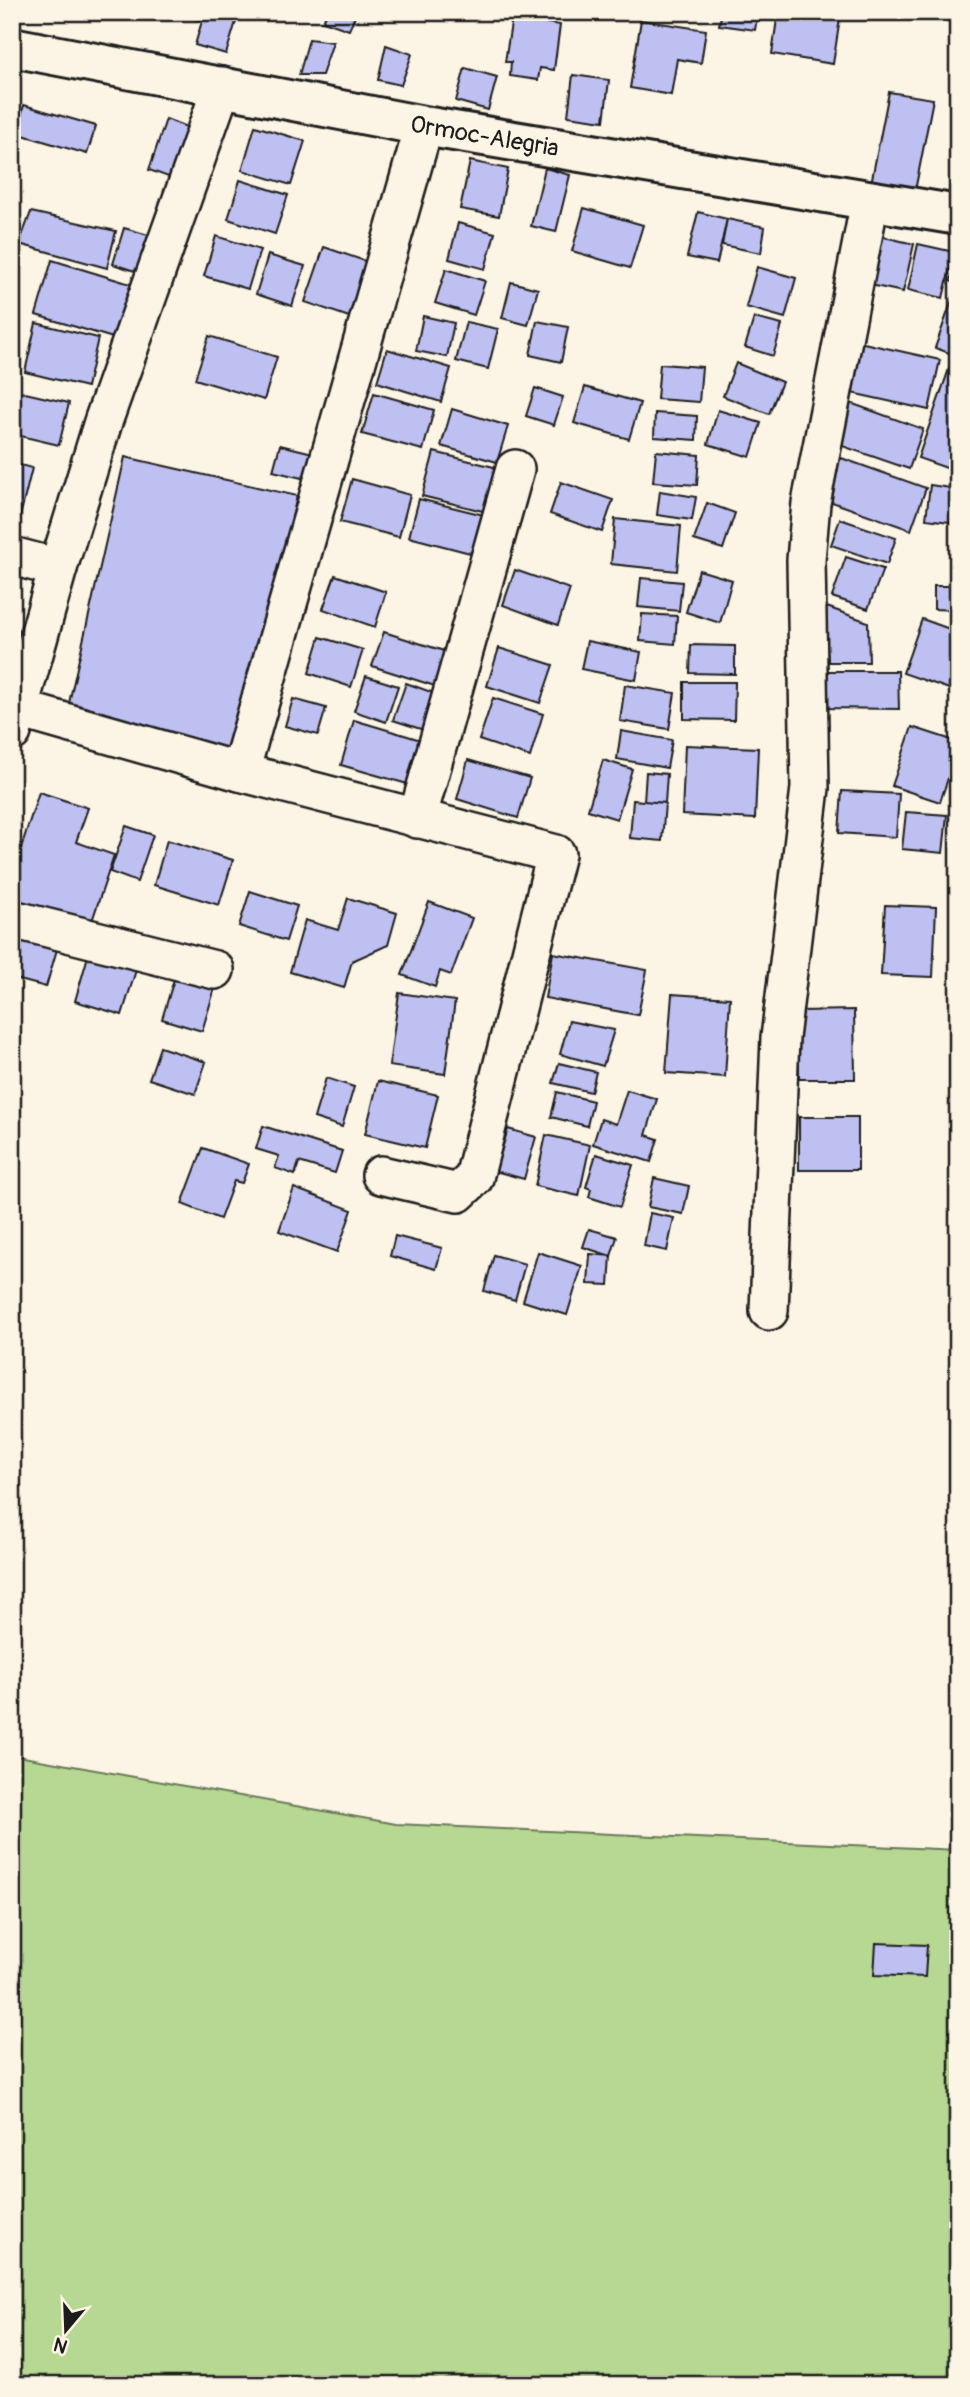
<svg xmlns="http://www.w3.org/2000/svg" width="970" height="2397" font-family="Pangolin,sans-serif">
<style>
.green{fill:#b6d892;stroke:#697a57;stroke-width:2}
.building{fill:#bec0f2;stroke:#1c1c1c;stroke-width:2}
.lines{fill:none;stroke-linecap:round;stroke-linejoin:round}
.street-casing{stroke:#1c1c1c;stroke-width:42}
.secondary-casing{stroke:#1c1c1c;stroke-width:44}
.street{stroke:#fcf5e5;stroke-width:37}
.secondary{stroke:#fcf5e5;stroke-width:38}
.labels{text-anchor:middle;stroke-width:5;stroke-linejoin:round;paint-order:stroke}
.street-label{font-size:24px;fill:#1c1c1c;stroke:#fcf5e5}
</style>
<rect width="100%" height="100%" fill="#fcf5e5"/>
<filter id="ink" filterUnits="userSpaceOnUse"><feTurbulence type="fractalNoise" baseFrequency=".0143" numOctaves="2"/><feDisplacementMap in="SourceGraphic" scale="14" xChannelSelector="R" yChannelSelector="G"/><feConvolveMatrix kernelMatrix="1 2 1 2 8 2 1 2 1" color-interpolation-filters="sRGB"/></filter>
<g filter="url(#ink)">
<path class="green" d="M12,1755L396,1824L958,1850V2385H12Z"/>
<g class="building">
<path d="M96,12H127L125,20Z"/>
<path d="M183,12H239L226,54L195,45L202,21L182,15Z"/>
<path d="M327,12H357L349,30L323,21Z"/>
<path d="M722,12H758L755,30L719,25Z"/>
<path d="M778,12H841L833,64L772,54Z"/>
<path d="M512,17L560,25L554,70L540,68L538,80L510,76L511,62H505Z"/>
<path d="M641,20L706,30L701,63L677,59L671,95L630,88Z"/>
<path d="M309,39L333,42L322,75H299Z"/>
<path d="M386,45L412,54L401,85L378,80Z"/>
<path d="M465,68L497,77L488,110L456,101Z"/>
<path d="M573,75L609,80L604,121L568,116Z"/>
<path d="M889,92L933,99L914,196L870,189Z"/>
<path d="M24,105L96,126L87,154L16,133Z"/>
<path d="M166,119L192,129L174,179L149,170Z"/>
<path d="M255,126L305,141L291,185L242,170Z"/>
<path d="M470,161L508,169L499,216L460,209Z"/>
<path d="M545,168L570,175L556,232L531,226Z"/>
<path d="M240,180L288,195L275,234L228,219Z"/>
<path d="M584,208L643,225L630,268L572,251Z"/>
<path d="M31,212L116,231L107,268L19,244Z"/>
<path d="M698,212L727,219L717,263L687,257Z"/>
<path d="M727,219L765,227L761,253L722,245Z"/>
<path d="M458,223L495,233L485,269L449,259Z"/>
<path d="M124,228L152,236L141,273L113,264Z"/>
<path d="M867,233L914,244L903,292L856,282Z"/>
<path d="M216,236L260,250L248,289L204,276Z"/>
<path d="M918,244L954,252L943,298L908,290Z"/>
<path d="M324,247L374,264L355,319L305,302Z"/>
<path d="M268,255L305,266L292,306L256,294Z"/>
<path d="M52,260L140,287L123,341L36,315Z"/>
<path d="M958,260V284L950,281Z"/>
<path d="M757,267L796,278L785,318L746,307Z"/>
<path d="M446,269L485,281L474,315L435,303Z"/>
<path d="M511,282L538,289L528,325L502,318Z"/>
<path d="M956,289H958V356L935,348Z"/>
<path d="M423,316L454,323L447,357L416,351Z"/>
<path d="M754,318L782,325L773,356L745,347Z"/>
<path d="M537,321L568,327L561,362L530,355Z"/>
<path d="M466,322L498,329L488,369L456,361Z"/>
<path d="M36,323L98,338L87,387L25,372Z"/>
<path d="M209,336L277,357L264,400L195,379Z"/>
<path d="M859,342L940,360L929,410L847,392Z"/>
<path d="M387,349L451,368L441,402L377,382Z"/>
<path d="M736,363L782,382L769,414L723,396Z"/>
<path d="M660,364L702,367L699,402L657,399Z"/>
<path d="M950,366L958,369V472L918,458Z"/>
<path d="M585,387L640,403L629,439L574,423Z"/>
<path d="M535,388L563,397L554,425L526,416Z"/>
<path d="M12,390L69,403L59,445L12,434Z"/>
<path d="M374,393L434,410L423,450L362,434Z"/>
<path d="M839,399L923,429L909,469L825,440Z"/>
<path d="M452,409L508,426L497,462L441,446Z"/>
<path d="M718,410L761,423L750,457L708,444Z"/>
<path d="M655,413L697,416L696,440L654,437Z"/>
<path d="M280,445L313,453L306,479L273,471Z"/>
<path d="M656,451L699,455L697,485L653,482Z"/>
<path d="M434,452L498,468L487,512L422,496Z"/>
<path d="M830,454L926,488L911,530L815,496Z"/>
<path d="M125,457L297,496L239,755L66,716Z"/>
<path d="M12,463L32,468L15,537H12Z"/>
<path d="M352,479L410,495L399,537L340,522Z"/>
<path d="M561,482L613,500L602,532L550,514Z"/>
<path d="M930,485L958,489V523L926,519Z"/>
<path d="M660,491L696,497L692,520L657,515Z"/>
<path d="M419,499L484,515L474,554L409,537Z"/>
<path d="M707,503L735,513L723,549L694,540Z"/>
<path d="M615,519L681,526L677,571L611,564Z"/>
<path d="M840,519L896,538L887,564L831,545Z"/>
<path d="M953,548H958V578L949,577Z"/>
<path d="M846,557L883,569L868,609L832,597Z"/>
<path d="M515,570L570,589L558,625L503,605Z"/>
<path d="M699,570L732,580L720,623L686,612Z"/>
<path d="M335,575L386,592L375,627L323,609Z"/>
<path d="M641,578L682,582L679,611L638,607Z"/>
<path d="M934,586H958V610L934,609Z"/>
<path d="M824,606L868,622L869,662H828Z"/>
<path d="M642,614L677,616L675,644L640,641Z"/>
<path d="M922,619L958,632V692L903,673Z"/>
<path d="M384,632L447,652L435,686L372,666Z"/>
<path d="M320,637L363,650L351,687L309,673Z"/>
<path d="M587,641L641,652L636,680L581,669Z"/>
<path d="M691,645L735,646V674L690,673Z"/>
<path d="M499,648L553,665L540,703L487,686Z"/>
<path d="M825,671H898L899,709L824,708Z"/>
<path d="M366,676L398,686L386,722L354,711Z"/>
<path d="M684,682H735L734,720L684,719Z"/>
<path d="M406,683L445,697L433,733L393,720Z"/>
<path d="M625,685L675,693L669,729L620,721Z"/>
<path d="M493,698L543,714L530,757L479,740Z"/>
<path d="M293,699L326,708L318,735L285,726Z"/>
<path d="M354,720L431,743L418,787L341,765Z"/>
<path d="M912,727L958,742V749L940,802L892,786Z"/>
<path d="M621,731L672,740L667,768L617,759Z"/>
<path d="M685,745L758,748L755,819L682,815Z"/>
<path d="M468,760L530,778L518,818L457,799Z"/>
<path d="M603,760L632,769L617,819L588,810Z"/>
<path d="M646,772L667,774L665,803L644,802Z"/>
<path d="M842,791L899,794L896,837L839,833Z"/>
<path d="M39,792L88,808L76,842L114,855L90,927L12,906V855L18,857Z"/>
<path d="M633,800L665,803L662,841L630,838Z"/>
<path d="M906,812L947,815L943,853L902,849Z"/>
<path d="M126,826L153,835L137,882L110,872Z"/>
<path d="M167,840L233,860L219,905L154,885Z"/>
<path d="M250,891L297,906L286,941L239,926Z"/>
<path d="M348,898L397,913L388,945L352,961L344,988L290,972L305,920L338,930Z"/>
<path d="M429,902L472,918L451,975L440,971L435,987L402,975Z"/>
<path d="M885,905L936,907L933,977L881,975Z"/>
<path d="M20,927L60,939L46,987L12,978V954Z"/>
<path d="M553,953L647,970L638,1015L545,998Z"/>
<path d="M88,956L136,970L122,1015L75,1001Z"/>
<path d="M175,976L215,988L202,1031L162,1019Z"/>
<path d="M399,993L455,1001L445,1074L389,1066Z"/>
<path d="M672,994L730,998L725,1077L666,1073Z"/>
<path d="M854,1010L855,1079H799V1011Z"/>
<path d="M569,1021L614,1030L603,1066L560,1054Z"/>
<path d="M160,1047L206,1062L195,1094L149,1079Z"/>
<path d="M559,1063L596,1072L591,1092L553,1083Z"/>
<path d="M326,1078L354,1087L342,1127L314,1118Z"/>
<path d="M378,1081L438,1095L425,1148L365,1134Z"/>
<path d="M627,1090L657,1099L646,1135L658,1139L651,1162L593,1144L601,1119L616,1124Z"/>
<path d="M557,1092L593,1101L587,1126L551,1117Z"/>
<rect x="799" y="1117" width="59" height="53"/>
<path d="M263,1126L342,1151L335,1173L299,1162L295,1175L275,1168L279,1156L256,1149Z"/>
<path d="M508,1129L536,1137L524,1179L495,1171Z"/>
<path d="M546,1135L590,1145L579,1196L535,1186Z"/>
<path d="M203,1148L249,1164L242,1183L234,1181L220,1219L182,1204Z"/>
<path d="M596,1154L633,1165L620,1207L589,1197L591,1189L586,1187Z"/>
<path d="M654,1178L689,1186L683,1214L648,1207Z"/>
<path d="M294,1188L352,1210L337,1252L279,1231Z"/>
<path d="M650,1213L674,1218L667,1251L644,1246Z"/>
<path d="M589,1229L617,1237L611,1256L583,1247Z"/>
<path d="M395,1236L442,1248L436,1269L390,1256Z"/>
<path d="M538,1252L582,1266L567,1315L523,1301Z"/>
<path d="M590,1254L611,1256L609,1285L588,1284Z"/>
<path d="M494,1255L525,1264L515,1300L484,1291Z"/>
<path d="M876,1943L927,1945L925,1977L874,1975Z"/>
</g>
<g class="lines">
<defs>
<g id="street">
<path d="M12,556L58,568"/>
<path d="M19,709L240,772L556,854L474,1178L458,1193L381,1175"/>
<path d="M12,732L58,568L103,422L222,86"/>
<path d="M240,772L424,126"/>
<path d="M417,819L515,469"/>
<path d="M12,919L215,970"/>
<path d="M769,1311L780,1038L810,788L806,560L811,503L870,201"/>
</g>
<g id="secondary">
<path id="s1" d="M12,47L424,126L958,215"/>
</g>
</defs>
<use href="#street" class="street-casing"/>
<use href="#secondary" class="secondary-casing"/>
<use href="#street" class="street"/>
<use href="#secondary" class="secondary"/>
</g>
</g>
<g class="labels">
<g class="street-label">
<text dy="8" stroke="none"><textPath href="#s1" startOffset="481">Ormoc-Alegria</textPath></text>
</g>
</g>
<rect width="970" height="2397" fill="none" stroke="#fcf5e5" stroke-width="42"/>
<rect x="21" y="21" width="928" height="2355" fill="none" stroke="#1c1c1c" stroke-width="2.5" filter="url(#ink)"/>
<g transform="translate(66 2330) rotate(199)" stroke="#fcf5e5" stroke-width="5" paint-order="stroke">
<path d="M0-5L12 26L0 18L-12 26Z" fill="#1c1c1c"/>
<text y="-10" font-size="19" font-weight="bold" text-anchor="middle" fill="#1c1c1c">N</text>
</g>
</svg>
